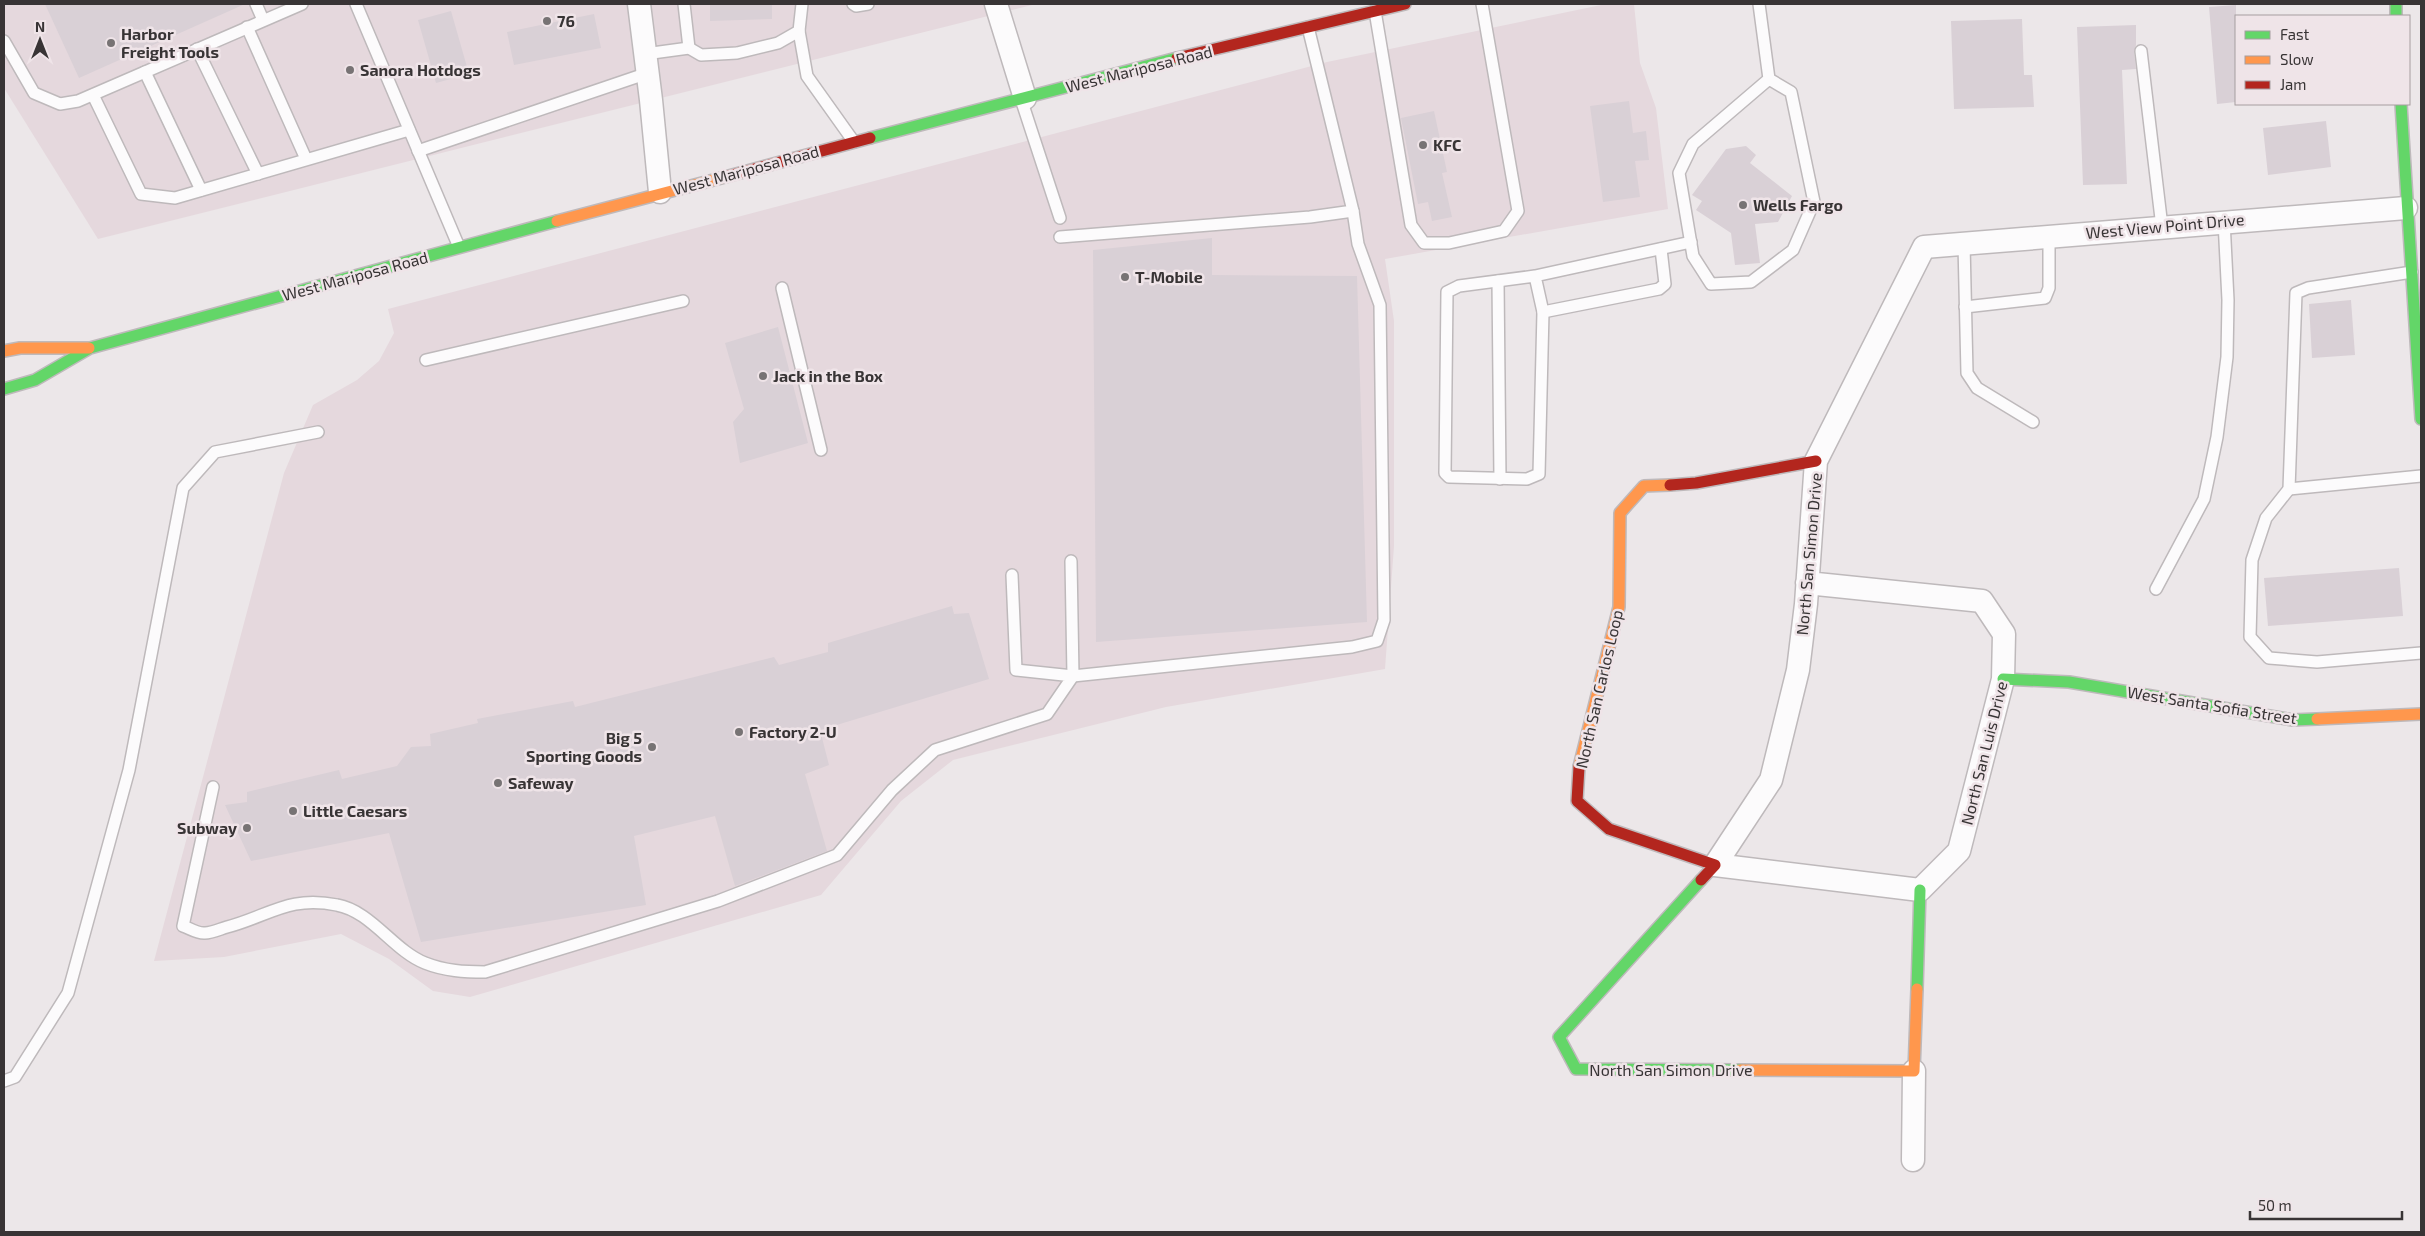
<svg xmlns="http://www.w3.org/2000/svg" width="2425" height="1236" font-family="'Exo 2',sans-serif">
<style>
.built{fill:#e5d8dd}
.building{fill:#d9d0d6}
.lines{fill:none;stroke-linecap:round;stroke-linejoin:round}
.lane-casing{stroke:#beb9bb;stroke-width:14}
.street-casing{stroke:#beb9bb;stroke-width:25}
.fast-casing{stroke:#beb9bb;stroke-width:14}
.slow-casing{stroke:#beb9bb;stroke-width:14}
.jam-casing{stroke:#beb9bb;stroke-width:14}
.lane{stroke:#fcfbfc;stroke-width:11}
.street{stroke:#fcfbfc;stroke-width:22}
.fast{stroke:#63d668;stroke-width:11}
.slow{stroke:#ff974d;stroke-width:11}
.jam{stroke:#b3261e;stroke-width:11}
.poi-dot{fill:#777374;stroke:#efe4e8;stroke-width:2}
.labels{text-anchor:middle;stroke-width:5;stroke-linejoin:round;paint-order:stroke}
.poi-label{font-size:16px;font-weight:bold;fill:#383435;stroke:#efe4e8;text-anchor:start}
.street-label{font-size:16px;fill:#383435;stroke:#efe4e8}
</style>
<rect width="100%" height="100%" fill="#ece7e9"/>
<g class="built">
<path d="M4,4H1036L98,239L4,88Z"/>
<path d="M1606,4H1634L1640,63L1656,108L1668,209L1385,259L1394,321V546L1385,669L1166,707L953,760L901,801L821,895L470,997L433,991L389,959L341,934L224,957L154,961L284,473L313,405L357,380L379,361L394,333L388,309L1327,62Z"/>
</g>
<g class="building">
<path d="M45,4H245L79,78Z"/>
<path d="M710,4H772V19L710,21Z"/>
<path d="M2236,5V102L2217,104L2209,7Z"/>
<path d="M451,11L469,74L436,83L418,20Z"/>
<path d="M594,14L601,48L514,65L507,32Z"/>
<path d="M2022,19L2024,75H2032L2034,107L1954,109L1951,21Z"/>
<path d="M2136,25V45L2134,52L2136,69L2122,70L2127,184L2083,185L2077,27Z"/>
<path d="M1629,101L1633,133L1646,131L1649,160L1635,161L1640,197L1603,202L1590,106Z"/>
<path d="M1434,111L1447,172L1442,173L1452,217L1432,221L1428,202L1418,204L1401,118Z"/>
<path d="M2326,121L2331,167L2268,175L2263,128Z"/>
<path d="M1746,146L1756,155L1750,163L1792,196L1778,222L1755,224L1760,263L1735,265L1731,233L1696,210L1702,201L1692,195L1726,149Z"/>
<path d="M1212,238V275L1357,276L1367,622L1096,642L1093,250Z"/>
<path d="M2351,300L2355,355L2312,358L2309,304Z"/>
<path d="M778,327L808,443L740,463L733,422L744,409L725,343Z"/>
<path d="M2399,568L2403,616L2268,626L2264,578Z"/>
<path d="M952,606L954,614L969,613L989,679L820,730L829,765L805,774L827,851L735,886L715,816L634,836L646,905L421,942L389,833L251,861L225,805L247,802V792L339,770L342,779L397,766L411,747L431,746L430,734L478,723L477,719L573,701L575,707L774,657L779,665L828,652V643Z"/>
</g>
<g class="lines">
<defs>
<g id="lane">
<path d="M256,4L263,20"/>
<path d="M356,4L459,247"/>
<path d="M684,4L689,48"/>
<path d="M853,4L856,6L868,4"/>
<path d="M1759,4L1769,79L1693,144L1679,173L1693,256L1711,284L1751,282L1793,250L1814,202L1791,92L1769,79"/>
<path d="M1375,11L1411,225L1424,243H1449L1504,231L1518,211L1482,4"/>
<path d="M247,27L306,159"/>
<path d="M799,31L807,76L854,142"/>
<path d="M4,41L34,93L60,104L78,101L302,4"/>
<path d="M197,49L258,174"/>
<path d="M2141,51L2162,227"/>
<path d="M645,54L689,48L701,55L737,53L778,43L799,31L802,4"/>
<path d="M145,72L201,190"/>
<path d="M93,95L141,194L175,198L409,130"/>
<path d="M1021,99L1060,218"/>
<path d="M418,151L648,73"/>
<path d="M1060,237L1310,217L1353,211L1308,27"/>
<path d="M1964,244L1967,373L1977,388L2033,422"/>
<path d="M2412,272L2308,288L2296,293L2289,489L2266,518L2252,560L2250,637L2269,658L2317,662L2421,653"/>
<path d="M1535,276L1543,312L1539,474L1527,479L1449,477L1445,473L1447,292L1459,286L1535,276L1691,242"/>
<path d="M1498,281L1500,479"/>
<path d="M782,288L821,450"/>
<path d="M1965,307L2045,298L2049,288V236"/>
<path d="M1543,312L1659,289L1665,284L1661,249"/>
<path d="M426,360L683,301"/>
<path d="M2289,489L2421,476"/>
<path d="M1071,561L1073,676L1352,647L1377,641L1384,620L1380,305L1358,244L1353,211"/>
<path d="M2156,589L2204,499L2217,437L2227,357L2228,300L2224,221"/>
<path d="M213,787L183,926C189,928 198,934 205,933C212,933 220,929 227,927C269,916 289,895 337,905C371,911 394,951 425,963C445,971 465,972 485,972L718,901L837,855L892,790L935,750L1047,714L1073,676L1016,670L1012,575"/>
<path d="M4,1081L15,1077L68,993L129,770L183,488L215,452L318,432"/>
</g>
<g id="street">
<path d="M639,4L651,100L660,192"/>
<path d="M996,4L1025,98"/>
<path d="M1807,583L1982,601L2004,634L2003,679L1959,851L1920,890L1715,865L1771,780L1798,670L1806,604L1816,461L1924,247L2406,208"/>
<path d="M1913,1160L1914,1071"/>
</g>
<g id="fast">
<path d="M2396,4V16"/>
<path d="M2401,104L2421,419"/>
<path d="M870,138L1177,58"/>
<path d="M4,389L35,380L90,348L557,221"/>
<path d="M2003,679L2069,682L2293,720L2317,719"/>
<path d="M1701,880L1559,1037L1576,1069L1740,1070"/>
<path d="M1917,989L1920,890"/>
</g>
<g id="slow">
<path d="M557,221L725,177"/>
<path d="M4,351L20,348H89"/>
<path d="M2317,719L2421,714"/>
<path d="M1579,767L1619,607L1620,513L1644,486L1670,485"/>
<path d="M1740,1070L1914,1071L1917,989"/>
</g>
<g id="jam">
<path d="M1177,58L1405,4"/>
<path d="M725,177L870,138"/>
<path d="M1670,485L1696,483L1816,461"/>
<path d="M1579,767L1577,801L1609,829L1715,865L1701,880"/>
</g>
</defs>
<use href="#lane" class="lane-casing"/>
<use href="#street" class="street-casing"/>
<use href="#fast" class="fast-casing"/>
<use href="#slow" class="slow-casing"/>
<use href="#jam" class="jam-casing"/>
<use href="#lane" class="lane"/>
<use href="#street" class="street"/>
<use href="#fast" class="fast"/>
<use href="#slow" class="slow"/>
<use href="#jam" class="jam"/>
</g>
<g class="poi-dot">
<circle cx="547" cy="21" r="5"/>
<circle cx="111" cy="43" r="5"/>
<circle cx="350" cy="70" r="5"/>
<circle cx="1423" cy="145" r="5"/>
<circle cx="1743" cy="205" r="5"/>
<circle cx="1125" cy="277" r="5"/>
<circle cx="763" cy="376" r="5"/>
<circle cx="739" cy="732" r="5"/>
<circle cx="652" cy="747" r="5"/>
<circle cx="498" cy="783" r="5"/>
<circle cx="293" cy="811" r="5"/>
<circle cx="247" cy="828" r="5"/>
</g>
<g class="labels">
<g class="poi-label">
<text x="557" y="27">76</text>
<text x="121" y="40">Harbor<tspan x="121" dy="18">Freight Tools</tspan></text>
<text x="360" y="76">Sanora Hotdogs</text>
<text x="1433" y="151">KFC</text>
<text x="1753" y="211">Wells Fargo</text>
<text x="1135" y="283">T-Mobile</text>
<text x="773" y="382">Jack in the Box</text>
<text x="749" y="738">Factory 2-U</text>
<text x="642" y="744" text-anchor="end">Big 5<tspan x="642" dy="18">Sporting Goods</tspan></text>
<text x="508" y="789">Safeway</text>
<text x="303" y="817">Little Caesars</text>
<text x="237" y="834" text-anchor="end">Subway</text>
</g>
<g class="street-label">
<text transform="translate(1139 69) rotate(-14)" y="6">West Mariposa Road</text>
<text transform="translate(746 170) rotate(-15)" y="6">West Mariposa Road</text>
<text transform="translate(2165 226) rotate(-5)" y="6">West View Point Drive</text>
<text transform="translate(355 276) rotate(-15)" y="6">West Mariposa Road</text>
<text transform="translate(1809 554) rotate(-85)" y="6">North San Simon Drive</text>
<text transform="translate(1599 689) rotate(-77)" y="6">North San Carlos Loop</text>
<text transform="translate(2212 705) rotate(9)" y="6">West Santa Sofia Street</text>
<text transform="translate(1984 753) rotate(-76)" y="6">North San Luis Drive</text>
<text x="1671" y="1076">North San Simon Drive</text>
</g>
</g>
<rect width="2425" height="1236" fill="none" stroke="#383435" stroke-width="10"/>
<rect x="2235" y="15" width="175" height="90" fill="#efe4e8" stroke="#a69ea0"/>
<rect x="2245" y="31" width="25" height="8" fill="#63d668" stroke="#a69ea0"/>
<text x="2280" y="40" font-size="15" fill="#383435">Fast</text>
<rect x="2245" y="56" width="25" height="8" fill="#ff974d" stroke="#a69ea0"/>
<text x="2280" y="65" font-size="15" fill="#383435">Slow</text>
<rect x="2245" y="81" width="25" height="8" fill="#b3261e" stroke="#a69ea0"/>
<text x="2280" y="90" font-size="15" fill="#383435">Jam</text>
<g transform="translate(40 40)" stroke="#efe4e8" stroke-width="4" paint-order="stroke">
<path d="M0-4L9 19L0 12L-9 19Z" fill="#383435"/>
<text y="-8" font-size="14" font-weight="bold" text-anchor="middle" fill="#383435">N</text>
</g>
<path d="M2250 1211v8h152v-8" fill="none" stroke="#383435" stroke-width="2.5"/>
<text x="2258" y="1211" font-size="15" fill="#383435" stroke="#efe4e8" stroke-width="4" paint-order="stroke">50 m</text>
</svg>
